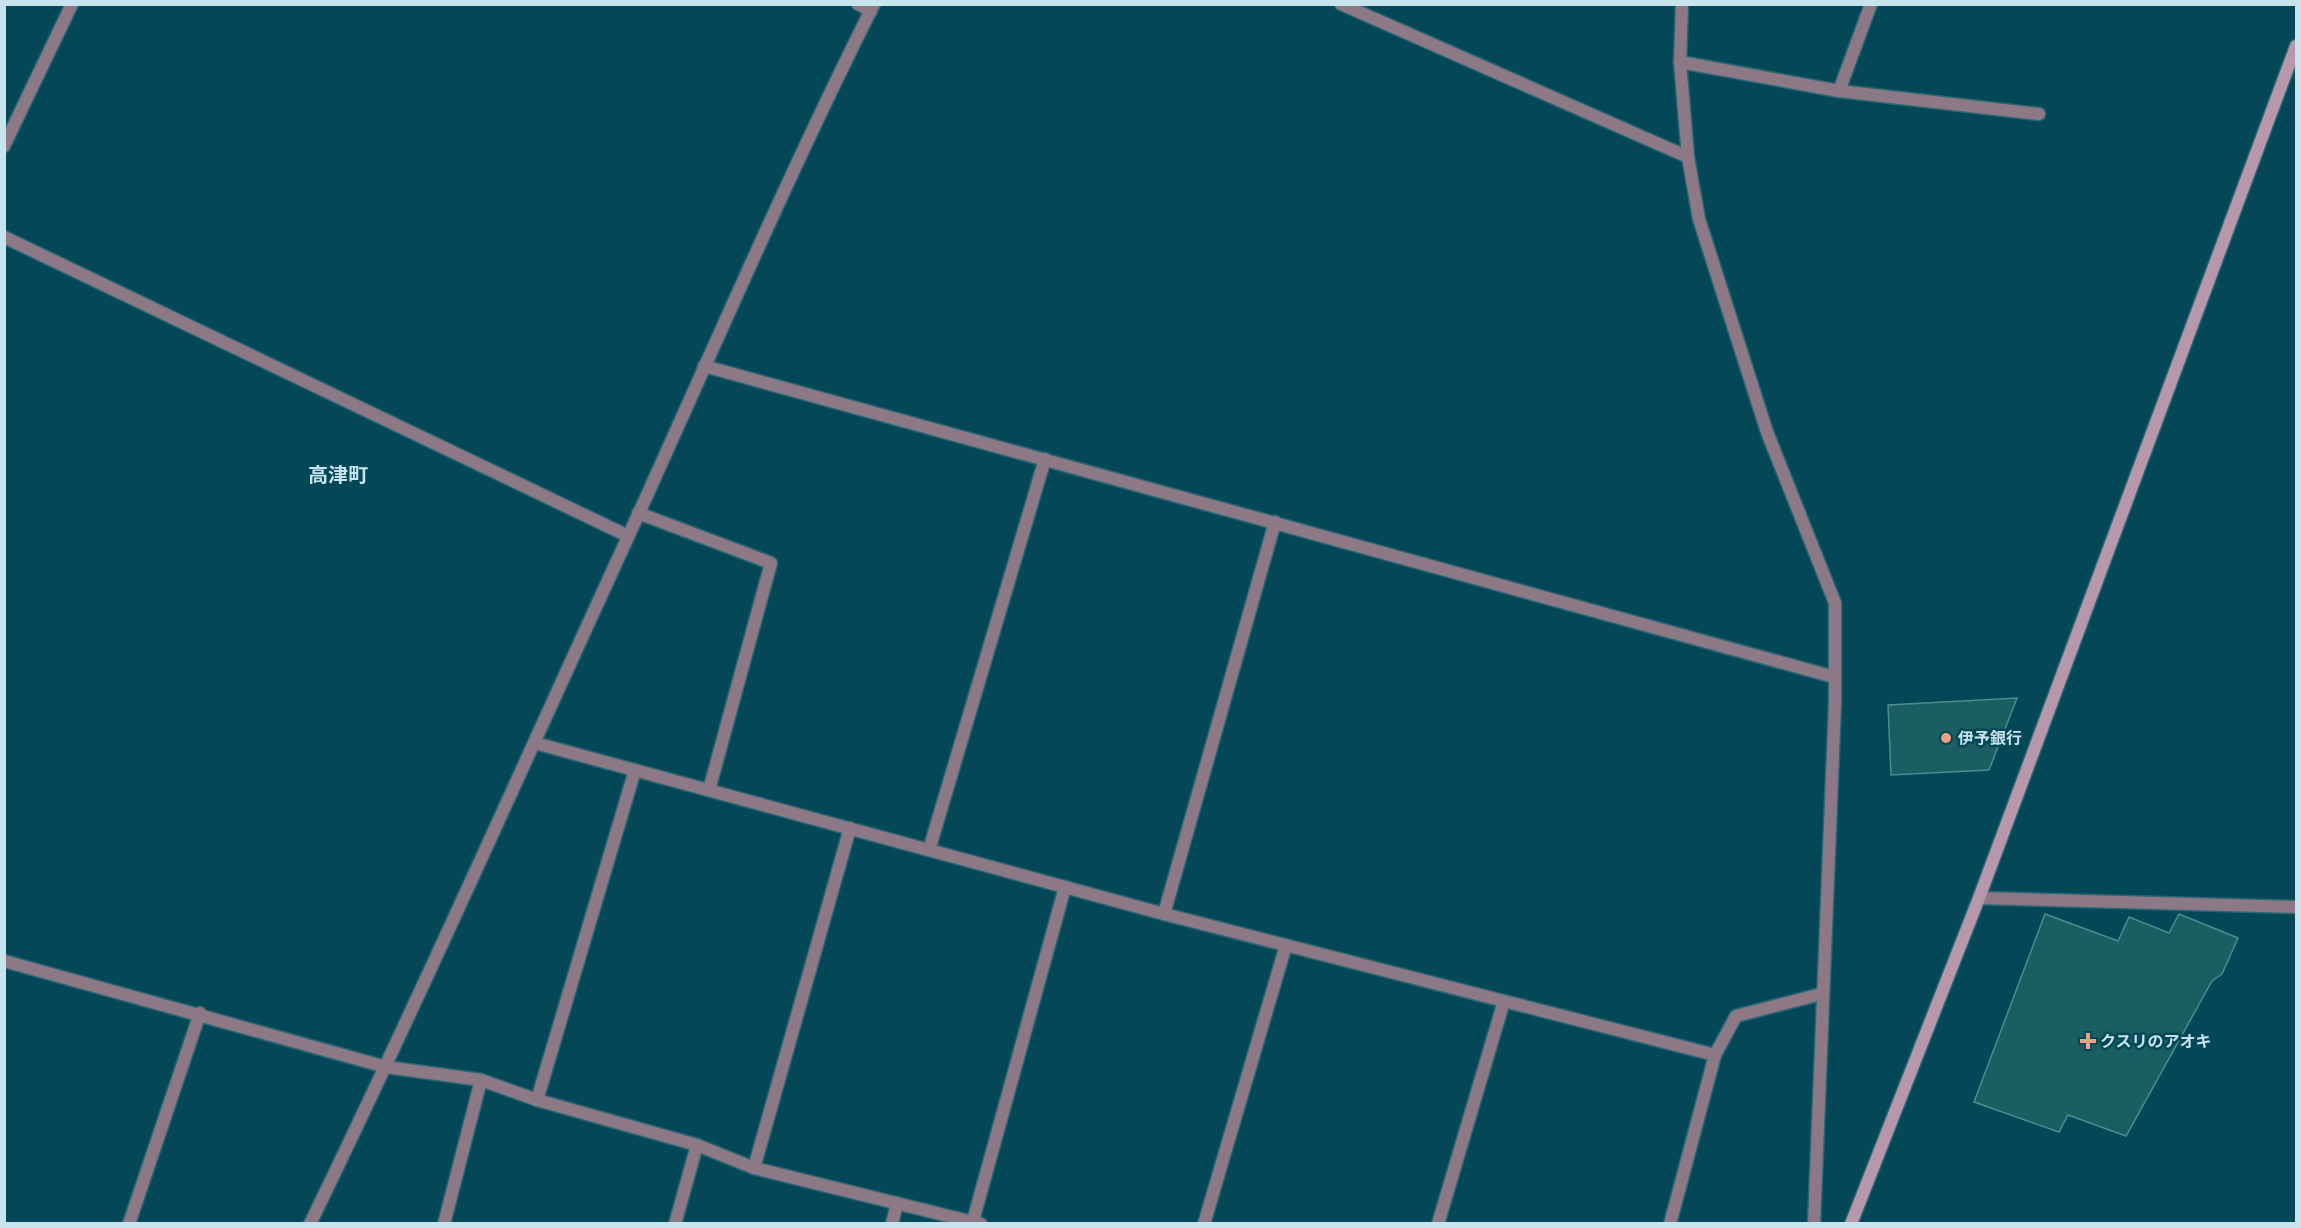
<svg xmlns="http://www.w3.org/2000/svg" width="2301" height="1228" font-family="'Fira Sans Condensed','Noto Sans JP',sans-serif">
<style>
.building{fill:#1a5e62;stroke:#4d8d91;stroke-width:1.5}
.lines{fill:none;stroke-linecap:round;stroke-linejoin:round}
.street-casing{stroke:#2b6675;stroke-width:15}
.secondary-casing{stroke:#2b6675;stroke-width:15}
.street{stroke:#8c7985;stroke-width:12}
.secondary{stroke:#b798ab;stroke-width:12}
.poi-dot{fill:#f3a081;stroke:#044757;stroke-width:2}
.labels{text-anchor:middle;stroke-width:5;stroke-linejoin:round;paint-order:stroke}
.poi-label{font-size:16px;font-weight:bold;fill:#c7e3ed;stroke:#044757;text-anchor:start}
.quarter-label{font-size:20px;font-weight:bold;fill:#c7e3ed;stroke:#044757}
</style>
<rect width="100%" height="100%" fill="#044757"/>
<g class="building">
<path d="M2017,698L1989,770L1891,775L1888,705Z"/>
<path d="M2045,914L2118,941L2129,917L2169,933L2179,914L2238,938L2222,974L2212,981L2126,1136L2068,1115L2059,1132L1974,1102Z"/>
</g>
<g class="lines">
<defs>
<g id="street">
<path d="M858,4L871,11"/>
<path d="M1341,4L1688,157"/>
<path d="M1682,4L1680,62L1688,157L1699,219L1767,432L1835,603V703L1814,1224"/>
<path d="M1680,62L1839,91L2039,114"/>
<path d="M1839,91L1871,4"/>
<path d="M4,146L72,4"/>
<path d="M4,237L628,536"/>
<path d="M704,366L1834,677"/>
<path d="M638,513L771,563L709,790"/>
<path d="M535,743L1164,914L1715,1055L1670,1224"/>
<path d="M929,850L1045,459"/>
<path d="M1979,898L2296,907"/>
<path d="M1164,914L1275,522"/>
<path d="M4,961L386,1067L481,1080L537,1100L697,1145L754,1168L981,1224"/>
<path d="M1715,1055L1736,1016L1821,994"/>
<path d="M537,1100L635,770"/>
<path d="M754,1168L850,828"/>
<path d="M973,1221L1065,887"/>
<path d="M129,1224L200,1013"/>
<path d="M310,1224C424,989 530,750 639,513C716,343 790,171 874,4"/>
<path d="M444,1224L481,1080"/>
<path d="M675,1224L697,1145"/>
<path d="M892,1224L897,1203"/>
<path d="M1204,1224L1286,945"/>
<path d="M1438,1224L1504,1001"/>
</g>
<path id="secondary" d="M1851,1224L1979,898L2296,46"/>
</defs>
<use href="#street" class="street-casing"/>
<use href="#secondary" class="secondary-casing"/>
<use href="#street" class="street"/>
<use href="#secondary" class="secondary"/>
</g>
<g class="poi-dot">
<circle cx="1946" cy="738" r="6"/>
<path d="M2085 1032h6v6h6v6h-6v6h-6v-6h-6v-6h6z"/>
</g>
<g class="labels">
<g class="poi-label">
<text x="1958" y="744">伊予銀行</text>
<text x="2100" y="1047">クスリのアオキ</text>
</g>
<g class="quarter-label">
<text x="338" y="482">高津町</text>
</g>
</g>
<rect width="2301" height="1228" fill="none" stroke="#c7e3ed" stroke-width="12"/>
</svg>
